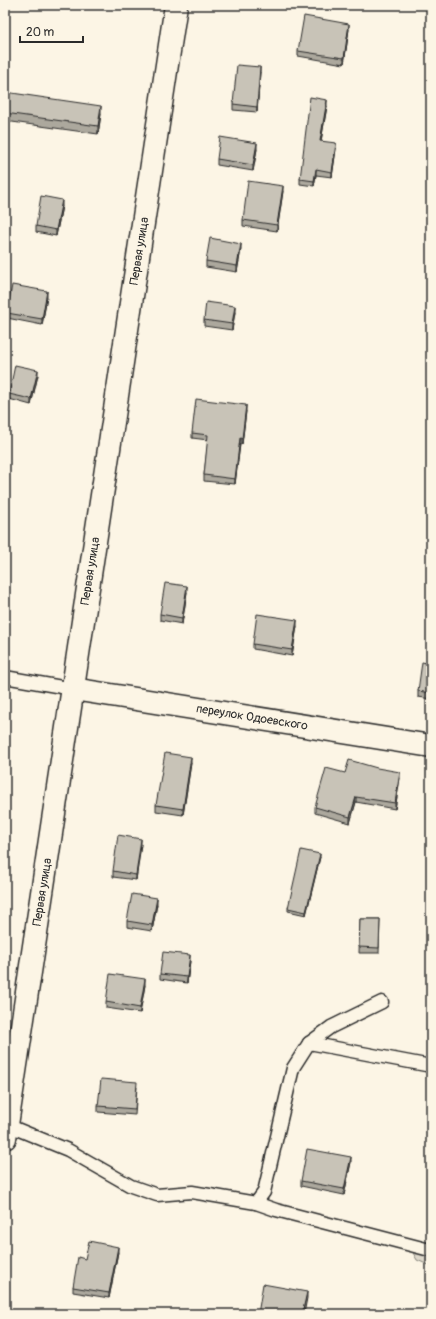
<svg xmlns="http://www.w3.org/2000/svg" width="436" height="1319" font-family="Pangolin,sans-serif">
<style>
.green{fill:#ded8ca;stroke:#84827a}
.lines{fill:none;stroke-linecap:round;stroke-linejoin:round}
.service-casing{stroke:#2b2b2b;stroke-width:15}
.minor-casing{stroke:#2b2b2b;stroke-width:25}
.service{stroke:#fcf5e5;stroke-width:12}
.minor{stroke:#fcf5e5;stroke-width:22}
.wall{fill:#aca89d;stroke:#2b2b2b}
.shaded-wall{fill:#8c8880;stroke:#2b2b2b}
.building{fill:#c8c3b7;stroke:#2b2b2b}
.labels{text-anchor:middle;stroke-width:3;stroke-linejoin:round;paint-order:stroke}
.street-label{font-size:12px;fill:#2b2b2b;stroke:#fcf5e5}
</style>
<rect width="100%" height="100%" fill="#fcf5e5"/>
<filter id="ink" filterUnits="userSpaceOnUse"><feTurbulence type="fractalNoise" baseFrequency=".025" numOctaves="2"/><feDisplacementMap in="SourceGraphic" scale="8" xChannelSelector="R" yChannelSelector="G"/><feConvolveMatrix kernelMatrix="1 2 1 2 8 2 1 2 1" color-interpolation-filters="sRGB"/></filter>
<g filter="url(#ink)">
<path class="green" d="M426,1242L431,1243V1266L417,1260L411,1249L418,1243Z"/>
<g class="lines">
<defs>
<g id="service">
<path d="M5,677L73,689"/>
<path d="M309,1043L431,1066"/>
<path d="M7,1125L68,1150L131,1186L157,1195L192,1192L256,1203L264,1192L293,1068L309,1043L331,1027L382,1002"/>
<path d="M256,1203L276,1210L426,1249"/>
</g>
<g id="minor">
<path d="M73,689L431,746"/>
<path d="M5,1138L176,5"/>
</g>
</defs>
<use href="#service" class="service-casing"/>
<use href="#minor" class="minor-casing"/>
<use href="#service" class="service"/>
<use href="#minor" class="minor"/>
</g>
<g class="wall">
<path d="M349,29L344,64L298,56V51Z"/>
<path d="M260,72L257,112L233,110V104Z"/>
<path d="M5,92L101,114L98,134L5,121Z"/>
<path d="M327,106L321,141L336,149L332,177L316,175L314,186L300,184V179Z"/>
<path d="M257,149L253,171L217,165V159Z"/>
<path d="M283,191L277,231L243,226V220Z"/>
<path d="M62,206L56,236L36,232V226Z"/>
<path d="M241,249L237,272L206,267V261Z"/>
<path d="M47,297L42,325L7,318V313Z"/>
<path d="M235,312L232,330L204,326V320Z"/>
<path d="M38,375L31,405L9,399V394Z"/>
<path d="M246,411L242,444H240L235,484L204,481V475L208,440L192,438V433Z"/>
<path d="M187,592L182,624L160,620V614Z"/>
<path d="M297,626L292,656L253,649V644Z"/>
<path d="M431,664V699L418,697V691Z"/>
<path d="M191,763L183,815L156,811V805Z"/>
<path d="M345,773L400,778L395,809L356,802L350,823L315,813V807Z"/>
<path d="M141,844L136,880L113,877V871Z"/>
<path d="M320,857L306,915L288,911V908Z"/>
<path d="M157,904L152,931L127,927V921Z"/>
<path d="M360,919H380L379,953H359Z"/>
<path d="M190,961L187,983L160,979V974Z"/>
<path d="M145,985L140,1013L106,1008V1002Z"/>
<path d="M137,1087L135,1115L98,1112V1106Z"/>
<path d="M351,1162L344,1195L301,1186V1181Z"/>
<path d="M118,1252L109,1298L73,1292V1287L85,1259Z"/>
</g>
<g class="shaded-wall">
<path d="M349,24V29L344,64V58Z"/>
<path d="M260,67V72L257,112V107Z"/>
<path d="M327,100V106L320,147V141Z"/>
<path d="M101,106V114L98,134V126Z"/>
<path d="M257,143V149L253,171V165Z"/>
<path d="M336,143V149L332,177V172Z"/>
<path d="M316,169V175L314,186V181Z"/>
<path d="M283,186V191L277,231V225Z"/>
<path d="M62,200V206L56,236V230Z"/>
<path d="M241,244V249L237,272V266Z"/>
<path d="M47,291V297L42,325V319Z"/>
<path d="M235,306V312L232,330V324Z"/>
<path d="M38,370V375L31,405V399Z"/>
<path d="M246,405V411L242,444V439Z"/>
<path d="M240,438V444L235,484V479Z"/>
<path d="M187,586V592L182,624V618Z"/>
<path d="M297,620V626L292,656V650Z"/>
<path d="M191,757V763L183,815V809Z"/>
<path d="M400,772V778L395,809V803Z"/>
<path d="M356,797V802L350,823V817Z"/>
<path d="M141,839V844L136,880V875Z"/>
<path d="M320,854V857L306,915V912Z"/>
<path d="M157,898V904L152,931V925Z"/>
<path d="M190,955V961L187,983V977Z"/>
<path d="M145,979V985L140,1013V1008Z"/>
<path d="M351,1157V1162L344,1195V1189Z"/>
<path d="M118,1247V1252L109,1298V1293Z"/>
<path d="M307,1292V1298L304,1314H302Z"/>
</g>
<g class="building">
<path d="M304,16L349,24L344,58L298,51Z"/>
<path d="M237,65L260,67L257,107L233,104Z"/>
<path d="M5,92L101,106L98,126L5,113Z"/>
<path d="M310,97L327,100L320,141L336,143L332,172L316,169L314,181L300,179Z"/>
<path d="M220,137L257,143L253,165L217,159Z"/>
<path d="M248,181L283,186L277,225L243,220Z"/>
<path d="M41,196L62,200L56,230L36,226Z"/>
<path d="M210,238L241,244L237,266L206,261Z"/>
<path d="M12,285L47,291L42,319L7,313Z"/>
<path d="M206,302L235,306L232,324L204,320Z"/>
<path d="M15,365L38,370L31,399L9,394Z"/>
<path d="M196,399L246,405L242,439L240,438L235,479L204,475L208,435L192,433Z"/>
<path d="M165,583L187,586L182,618L160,614Z"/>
<path d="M257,614L297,620L292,650L253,644Z"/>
<path d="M422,662L431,664V693L418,691Z"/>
<path d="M165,753L191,757L183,809L156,805Z"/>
<path d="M349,760L377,768L400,772L395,803L356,797L350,817L315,807L326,768L345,773Z"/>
<path d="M118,835L141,839L136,875L113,871Z"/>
<path d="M301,850L320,854L306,912L288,908Z"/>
<path d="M132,894L157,898L152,925L127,921Z"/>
<path d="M360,919H380L379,948L359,947Z"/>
<path d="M163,952L190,955L187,977L160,974Z"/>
<path d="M110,974L145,979L140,1008L106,1002Z"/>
<path d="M101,1079L137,1082L135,1109L98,1106Z"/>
<path d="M307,1149L351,1157L344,1189L301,1181Z"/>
<path d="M89,1241L118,1247L109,1293L73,1287L78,1257L85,1259Z"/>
<path d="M263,1284L307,1292L302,1314H258Z"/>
</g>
</g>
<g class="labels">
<g class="street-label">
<text transform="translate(139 251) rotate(-81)" y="4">Первая улица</text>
<text transform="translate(90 571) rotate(-81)" y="4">Первая улица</text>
<text transform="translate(252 717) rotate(9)" y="4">переулок Одоевского</text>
<text transform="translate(42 892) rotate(-81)" y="4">Первая улица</text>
</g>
</g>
<rect width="436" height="1319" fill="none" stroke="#fcf5e5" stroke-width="20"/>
<rect x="10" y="10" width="416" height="1299" fill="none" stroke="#2b2b2b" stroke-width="1.5" filter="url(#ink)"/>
<path d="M20 36v6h63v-6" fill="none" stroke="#2b2b2b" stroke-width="2"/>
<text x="26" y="36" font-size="12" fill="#2b2b2b" stroke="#fcf5e5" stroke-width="3" paint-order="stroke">20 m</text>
</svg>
